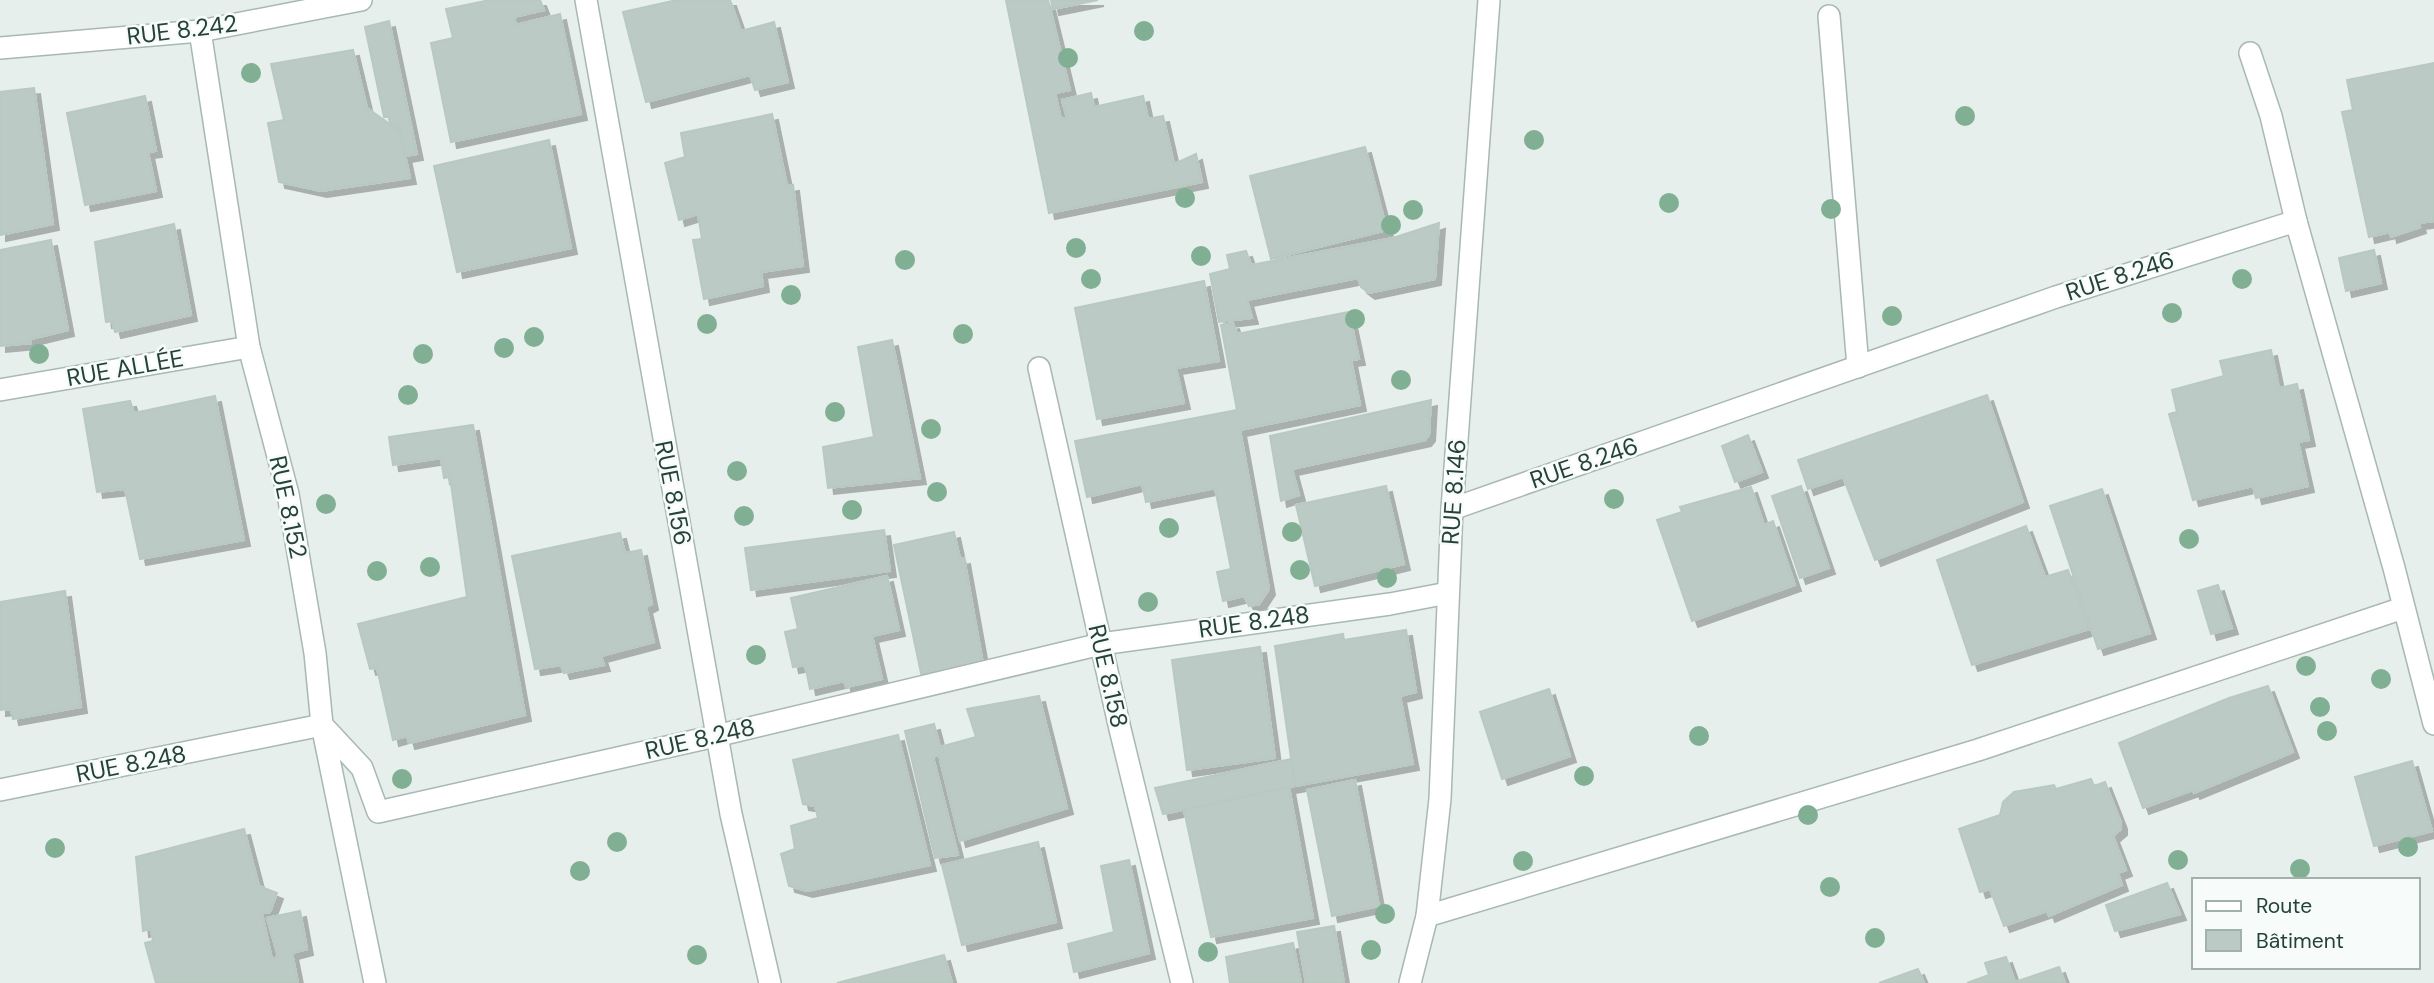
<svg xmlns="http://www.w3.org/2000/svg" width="2434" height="983" font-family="'DM Sans',sans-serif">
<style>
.building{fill:#bbcac4;stroke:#b8c9c2;stroke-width:2;filter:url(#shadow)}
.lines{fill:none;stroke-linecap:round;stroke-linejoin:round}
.minor-casing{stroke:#a8b8b2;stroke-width:24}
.minor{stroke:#fff;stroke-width:21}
.tree{fill:#80af93}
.labels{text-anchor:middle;stroke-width:5;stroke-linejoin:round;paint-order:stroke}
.street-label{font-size:24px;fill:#24423a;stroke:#f7fbf9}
</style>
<defs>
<filter id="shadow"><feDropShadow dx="6" dy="6" stdDeviation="0" flood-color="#0004"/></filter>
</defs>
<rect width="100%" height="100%" fill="#e6efeb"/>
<g class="building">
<path d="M490,0H540L544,10L514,17L516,25L560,14L581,114L451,142L431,43L453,38L446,9Z"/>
<path d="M677,0H730L741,31L774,22L788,82L755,90L750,75L646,102L623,12Z"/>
<path d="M1006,0H1048L1070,90L1055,93L1061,119L1067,118L1062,100L1091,93L1094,107L1143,96L1148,119L1163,116L1174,164L1196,154L1202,182L1049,213Z"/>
<path d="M1051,0H1098L1053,9Z"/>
<path d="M389,21L417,154L405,156L400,131L391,125L389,117H384L365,27Z"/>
<path d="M353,50L367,108L400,131L410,178L321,191L279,182L268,123L284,120L271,64Z"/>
<path d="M2434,63V221L2419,223L2420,227L2391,237L2390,232L2369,237L2342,112L2353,110L2347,80Z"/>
<path d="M34,88L53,224L0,235V92Z"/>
<path d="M145,96L156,151L148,152L156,191L85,205L67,113Z"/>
<path d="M772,114L787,186L793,185L803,266L761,272L763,286L704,299L693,240L702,239L698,214L679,220L665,163L685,157L681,133Z"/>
<path d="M549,140L571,248L457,272L434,166Z"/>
<path d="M1365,147L1387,230L1271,259L1250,176Z"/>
<path d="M1439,223L1435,279L1369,293L1361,287L1358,278L1247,300L1252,318L1219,322L1210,274L1230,269L1227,255L1246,251L1251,265L1393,238Z"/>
<path d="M174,224L191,315L115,332L112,321L106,322L95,242Z"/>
<path d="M51,240L68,330L31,339V343L0,346V250Z"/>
<path d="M2374,250L2381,283L2346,291L2339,258Z"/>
<path d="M1204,281L1219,361L1176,368L1184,403L1097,419L1075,308Z"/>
<path d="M1349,312L1359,359L1351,360L1360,405L1240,430L1269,589L1259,604L1249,606L1244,596L1223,601L1217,572L1231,569L1215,488L1146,502L1142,484L1087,497L1075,441L1237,410L1221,325L1233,323L1237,334Z"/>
<path d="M892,340L920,478L828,488L823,447L874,437L858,347Z"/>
<path d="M2271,350L2279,388L2297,384L2309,440L2298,442L2308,486L2256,498L2253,486L2193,500L2169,414L2177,412L2172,390L2224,376L2220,361Z"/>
<path d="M1987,395L2023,502L1875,560L1843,477L1808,489L1798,460Z"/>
<path d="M215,396L244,540L140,559L125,489L97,492L83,409L130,401L134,413Z"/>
<path d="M1431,400L1429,435L1425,440L1292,469L1299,495L1281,501L1270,436Z"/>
<path d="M473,425L525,715L409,743L407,736L393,740L377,668L370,669L358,624L467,597L450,477L444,478L441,458L393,465L389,437Z"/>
<path d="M1748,435L1762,472L1735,482L1722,446Z"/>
<path d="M1386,486L1404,564L1315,586L1296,505Z"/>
<path d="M1801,486L1829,568L1800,578L1772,496Z"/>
<path d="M1751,487L1764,525L1773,521L1795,585L1692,621L1657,520L1682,512L1680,507Z"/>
<path d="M2102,489L2150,633L2098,649L2050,506Z"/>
<path d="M2026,526L2045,577L2068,570L2089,629L1972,665L1937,560Z"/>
<path d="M884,530L890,571L751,590L745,548Z"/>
<path d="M954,532L960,559L964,558L983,664L922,678L894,545Z"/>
<path d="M620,533L625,553L641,550L652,604L646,607L654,642L601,656L604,665L564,673L561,665L535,669L512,556Z"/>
<path d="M887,576L899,630L872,636L882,679L846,687L844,681L810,689L805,665L793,667L785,632L798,629L791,598Z"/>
<path d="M2218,585L2232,628L2211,634L2198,591Z"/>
<path d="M65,591L81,707L13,719L11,709L0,710V602Z"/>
<path d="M1406,630L1416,692L1400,696L1413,764L1295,786L1275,646L1343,634L1344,640Z"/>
<path d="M1260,647L1275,758L1187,770L1172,660Z"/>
<path d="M2268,686L2293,752L2194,793L2193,790L2143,808L2119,743L2229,698Z"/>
<path d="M1549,689L1570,756L1502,779L1480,712Z"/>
<path d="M1039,696L1067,808L960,841L939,755L933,757L958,855L935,858L905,731L934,724L940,747L976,737L967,709Z"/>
<path d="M898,735L930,865L807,891L789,886L781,854L795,849L791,826L818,818L815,806L803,804L793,760Z"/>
<path d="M1291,759L1295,786L1163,814L1155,788Z"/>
<path d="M2412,761L2432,831L2374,846L2355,777Z"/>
<path d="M2091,779L2094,786L2105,782L2121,823V829L2113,836L2126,870L2118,873L2122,885L2049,916L2047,911L2004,926L1990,889L1980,892L1959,829L2000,815L2003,802L2014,792L2054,785L2056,789Z"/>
<path d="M1355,780L1379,906L1332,916L1307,790Z"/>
<path d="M1289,787L1313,918L1211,937L1184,810Z"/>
<path d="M244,829L259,886L277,893L270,912L262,913L272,960L278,956L267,918L300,911L307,949L292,953L298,983H156L145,943L153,941L151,929L143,931L136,857Z"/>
<path d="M1038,842L1056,922L962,945L942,865Z"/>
<path d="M1129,860L1149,953L1074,972L1068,944L1114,932L1101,866Z"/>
<path d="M2167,883L2180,914L2115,931L2106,905Z"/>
<path d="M1334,926L1344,983H1306L1297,932Z"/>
<path d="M1293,943L1301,983H1230L1226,957Z"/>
<path d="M944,955L952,983H837Z"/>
<path d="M2006,957L2015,982L2059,967L2065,983H1967L1989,975L1985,963Z"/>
<path d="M1918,969L1924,983H1879Z"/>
</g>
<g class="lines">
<defs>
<g id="minor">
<path d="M586,0L731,814L770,983"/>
<path d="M1829,16L1858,367"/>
<path d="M200,31L249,347L288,494L315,653L322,725L375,983"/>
<path d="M0,48L200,31L361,0"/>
<path d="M2250,53L2271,116L2296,221"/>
<path d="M1039,368L1120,729L1182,983"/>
<path d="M0,390L249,347"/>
<path d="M1452,509L2056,297L2296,221L2394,568L2434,724"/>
<path d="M0,790L322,725L362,768L378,812L720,735L1101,644L1390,604L1448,593"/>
<path d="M1427,916L1978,750L2403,608"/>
<path d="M1410,983L1427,916L1440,799L1452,509L1489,0"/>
</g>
</defs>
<use href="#minor" class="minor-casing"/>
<use href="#minor" class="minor"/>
</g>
<g class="tree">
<circle cx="1144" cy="31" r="10"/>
<circle cx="1068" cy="58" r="10"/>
<circle cx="251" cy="73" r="10"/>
<circle cx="1965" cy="116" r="10"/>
<circle cx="1534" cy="140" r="10"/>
<circle cx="1185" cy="198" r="10"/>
<circle cx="1669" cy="203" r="10"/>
<circle cx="1831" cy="209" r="10"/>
<circle cx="1413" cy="210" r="10"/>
<circle cx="1391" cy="225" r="10"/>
<circle cx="1076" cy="248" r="10"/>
<circle cx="1201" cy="256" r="10"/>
<circle cx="905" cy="260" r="10"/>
<circle cx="1091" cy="279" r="10"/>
<circle cx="2242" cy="279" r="10"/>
<circle cx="791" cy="295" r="10"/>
<circle cx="2172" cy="313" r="10"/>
<circle cx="1892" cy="316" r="10"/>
<circle cx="1355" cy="319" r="10"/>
<circle cx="707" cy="324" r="10"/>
<circle cx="963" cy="334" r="10"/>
<circle cx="534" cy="337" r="10"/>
<circle cx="504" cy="348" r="10"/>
<circle cx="39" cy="354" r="10"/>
<circle cx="423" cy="354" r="10"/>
<circle cx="1401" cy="380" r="10"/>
<circle cx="408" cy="395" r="10"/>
<circle cx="835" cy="412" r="10"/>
<circle cx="931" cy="429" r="10"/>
<circle cx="737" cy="471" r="10"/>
<circle cx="937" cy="492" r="10"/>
<circle cx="1614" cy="499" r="10"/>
<circle cx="326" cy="504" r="10"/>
<circle cx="852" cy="510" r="10"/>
<circle cx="744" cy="516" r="10"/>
<circle cx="1169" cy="528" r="10"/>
<circle cx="1292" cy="532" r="10"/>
<circle cx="2189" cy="539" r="10"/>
<circle cx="430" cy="567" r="10"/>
<circle cx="1300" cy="570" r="10"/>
<circle cx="377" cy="571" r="10"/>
<circle cx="1387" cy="578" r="10"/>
<circle cx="1148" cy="602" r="10"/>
<circle cx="756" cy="655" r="10"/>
<circle cx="2306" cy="666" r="10"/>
<circle cx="2381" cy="679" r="10"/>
<circle cx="2320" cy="707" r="10"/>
<circle cx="2327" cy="731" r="10"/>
<circle cx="1699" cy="736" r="10"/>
<circle cx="1584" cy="776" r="10"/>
<circle cx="402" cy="779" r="10"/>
<circle cx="1808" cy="815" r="10"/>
<circle cx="617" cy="842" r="10"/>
<circle cx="2408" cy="847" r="10"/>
<circle cx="55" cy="848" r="10"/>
<circle cx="2178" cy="860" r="10"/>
<circle cx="1523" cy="861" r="10"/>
<circle cx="2300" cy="869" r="10"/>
<circle cx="580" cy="871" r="10"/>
<circle cx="1830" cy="887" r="10"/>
<circle cx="1385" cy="914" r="10"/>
<circle cx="1875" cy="938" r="10"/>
<circle cx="1371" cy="950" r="10"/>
<circle cx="1208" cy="952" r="10"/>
<circle cx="697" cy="955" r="10"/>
</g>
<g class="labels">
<g class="street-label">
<text transform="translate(182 30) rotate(-7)" y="8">RUE 8.242</text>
<text transform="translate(2120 276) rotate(-18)" y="8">RUE 8.246</text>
<text transform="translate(125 368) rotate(-10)" y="8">RUE ALLÉE</text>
<text transform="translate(1584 463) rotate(-19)" y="8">RUE 8.246</text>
<text transform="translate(1454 492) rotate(-86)" y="8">RUE 8.146</text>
<text transform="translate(673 493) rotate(79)" y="8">RUE 8.156</text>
<text transform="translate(288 507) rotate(78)" y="8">RUE 8.152</text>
<text transform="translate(1254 622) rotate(-8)" y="8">RUE 8.248</text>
<text transform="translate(1108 676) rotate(77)" y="8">RUE 8.158</text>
<text transform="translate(700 739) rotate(-13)" y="8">RUE 8.248</text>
<text transform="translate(131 764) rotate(-11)" y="8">RUE 8.248</text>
</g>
</g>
<rect x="2192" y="878" width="228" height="91" fill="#f7fbf9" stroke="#a3b1ad" stroke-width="2"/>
<rect x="2206" y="901" width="35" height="10" fill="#ffffff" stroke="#a3b1ad" stroke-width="2"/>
<text x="2256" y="913" font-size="21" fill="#24423a">Route</text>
<rect x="2206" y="930" width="35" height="21" fill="#bbcac4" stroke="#a3b1ad" stroke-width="2"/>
<text x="2256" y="948" font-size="21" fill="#24423a">Bâtiment</text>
</svg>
